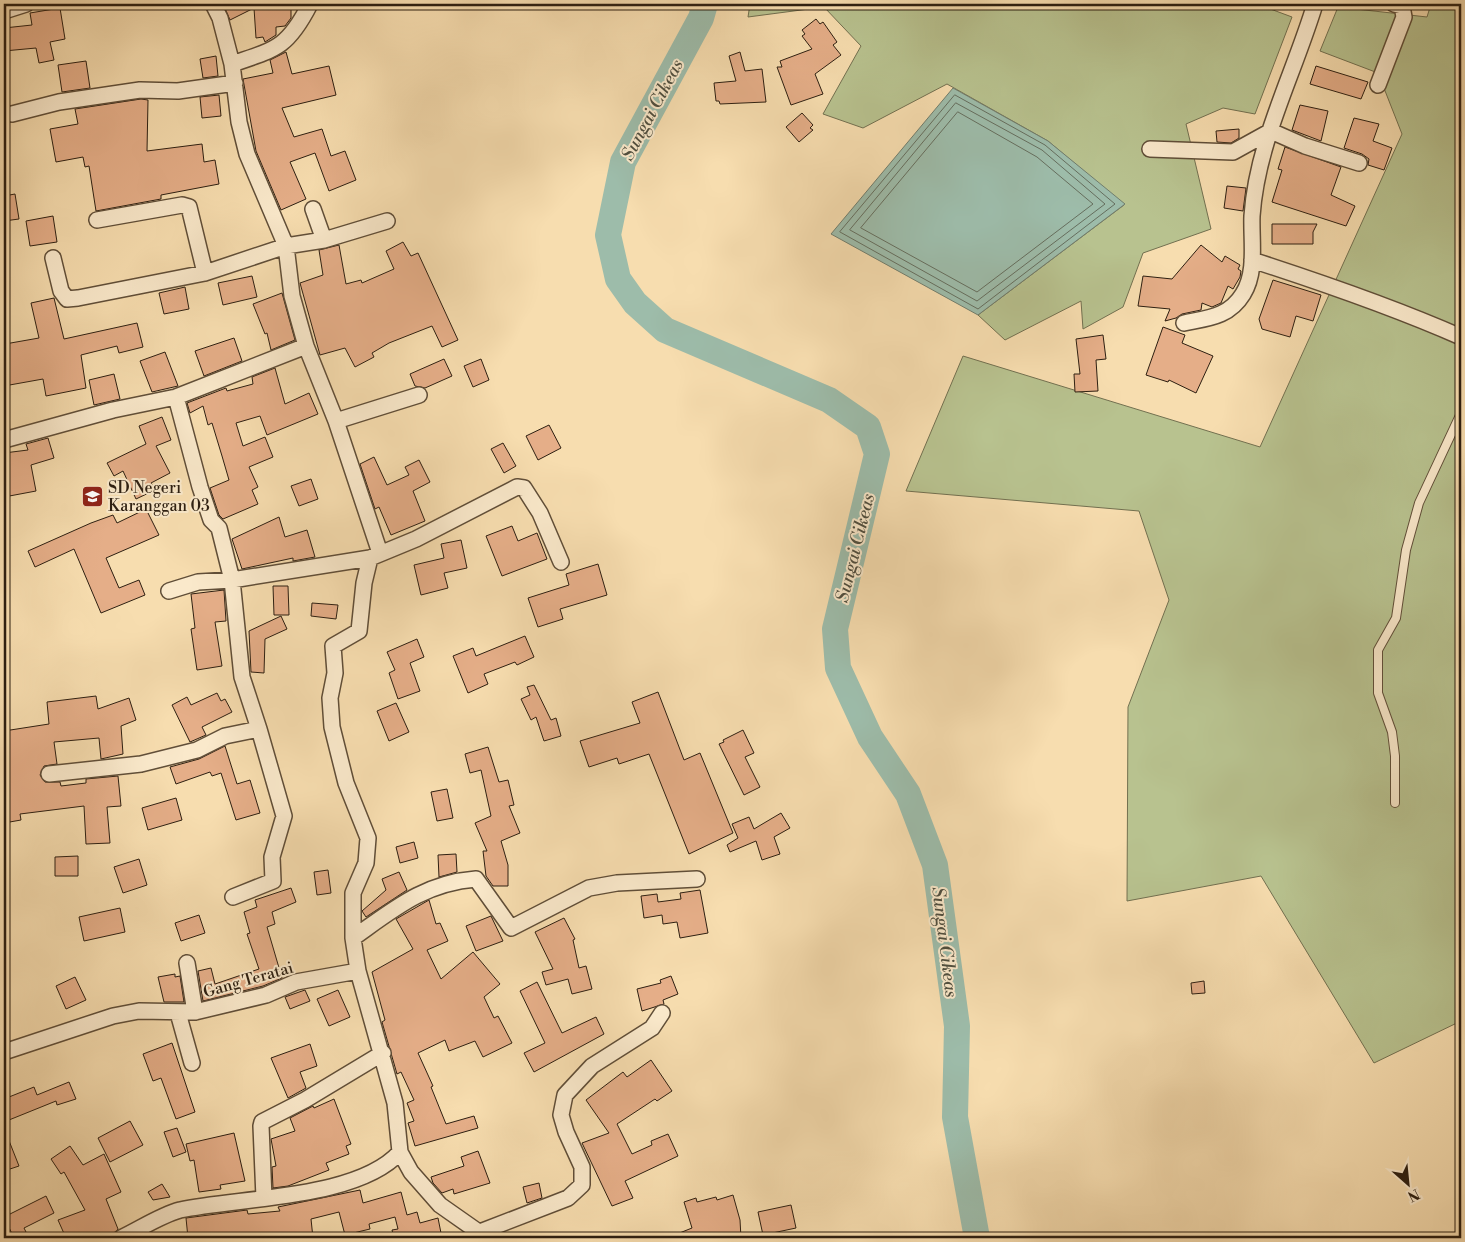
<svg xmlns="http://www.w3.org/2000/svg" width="1465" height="1242" font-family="'Libre Bodoni',serif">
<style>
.green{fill:#b8c28f;stroke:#727050}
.water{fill:#9dbcaa;stroke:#707d6d}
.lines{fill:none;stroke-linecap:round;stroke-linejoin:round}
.shore{stroke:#656e5e;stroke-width:1}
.river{stroke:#9dbcaa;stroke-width:26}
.building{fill:#e5ae88;stroke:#2d1f11}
.service-casing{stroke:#604e38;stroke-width:10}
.minor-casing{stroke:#604e38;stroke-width:18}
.service{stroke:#fae9cb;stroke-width:8}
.minor{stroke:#fae9cb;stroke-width:15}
.labels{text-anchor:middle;stroke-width:4;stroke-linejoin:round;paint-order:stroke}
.poi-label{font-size:16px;fill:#2d1f11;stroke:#fae9cb;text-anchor:start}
.street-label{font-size:16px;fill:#2d1f11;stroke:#fae9cb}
.water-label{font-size:18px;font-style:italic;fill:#4f4e3f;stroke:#fae9cb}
</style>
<rect width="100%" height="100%" fill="#f7ddaf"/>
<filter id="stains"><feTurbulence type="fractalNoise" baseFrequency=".004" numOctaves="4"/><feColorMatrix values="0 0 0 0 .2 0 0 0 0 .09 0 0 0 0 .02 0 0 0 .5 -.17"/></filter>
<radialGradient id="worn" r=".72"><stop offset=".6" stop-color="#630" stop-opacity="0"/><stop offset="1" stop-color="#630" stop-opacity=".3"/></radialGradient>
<path class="green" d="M750,4H1265V7L1292,17L1255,114L1223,108L1186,124L1211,229L1143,253L1123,307L1083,329L1081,301L1005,340L978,315L1124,205L1048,141L947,84L863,128L823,114L861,46L824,7L748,17Z
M1431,4H1461V1021L1374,1063L1261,876L1127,901L1128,707L1169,600L1139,511L906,491L963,356L1260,447L1402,134L1378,73L1320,51L1338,7L1427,17Z"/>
<path class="water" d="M953,88L1048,141L1125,204L978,315L831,234Z"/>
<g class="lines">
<path class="shore" d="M955,95L1045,145L1115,204L978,309L840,232Z
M956,103L1042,150L1105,204L977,301L850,230Z
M958,112L1037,157L1093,204L977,292L861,228Z"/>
<path class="river" d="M705,4L701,18L623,162L608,235L618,279L635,303L665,330L829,400L868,427L877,454L835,629L838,668L870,737L908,794L935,865L957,1026L955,1117L977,1238"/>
</g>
<path class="building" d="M223,4H261L254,7L291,5V18L285,26L276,27V35L265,42L263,37L256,38L254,8L230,20Z
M60,8L65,39L50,42L54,60L39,63L36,48L4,51V28L32,25L30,13Z
M816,19L820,24L823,22L837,42L833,45L841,55L815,74L823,94L791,105L777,67H782L780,61L812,49L802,36L805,34L802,30Z
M286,52L292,74L329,66L336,95L282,108L294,137L322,129L331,156L345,151L356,180L329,191L315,153L290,162L306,199L281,210L256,151L243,79L273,73L270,60Z
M740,52L745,71L762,69L766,102L720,104L719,101H716L714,83L736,81L729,56Z
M216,56L218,76L203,78L200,59Z
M86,61L90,88L62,92L58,65Z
M1316,66L1368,82L1361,99L1310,84Z
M219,95L221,116L202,118L200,97Z
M141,99L148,100L147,151L202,144L204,162L215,160L219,184L161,195V199L96,211L89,166L85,167L83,157L56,162L50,129L78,124L75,109Z
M1300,105L1328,111L1321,141L1292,130Z
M802,113L813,125L810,128L813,130L799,142L786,127Z
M1354,118L1379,124L1373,141L1392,148L1384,170L1368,165L1369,159L1362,154L1344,148Z
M1239,129V138L1231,143L1217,142L1216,131Z
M1285,147L1341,167L1331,195L1355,206L1346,226L1272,202L1282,170L1278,169Z
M1227,186L1246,188L1243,211L1224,208Z
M15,194L19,219L4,221V196Z
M53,216L57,242L30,246L26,221Z
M1272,224H1317L1313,232V244H1272Z
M403,242L411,256L418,253L458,340L442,347L432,326L389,343L372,353L374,357L355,367L345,348L320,355L300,283L323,275L319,250L339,245L346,284L361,280L362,283L394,269L386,251Z
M1201,245L1222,262L1225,256L1240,265L1238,269L1241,271L1240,277L1233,289L1228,286L1221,303L1212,307L1202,303L1201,310L1182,314L1176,318L1165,321L1170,309L1138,306L1143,276L1172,279Z
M252,276L257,297L223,305L218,283Z
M1273,280L1321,295L1313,321L1296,316L1290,337L1262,329L1259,319Z
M185,287L189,309L164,314L159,293Z
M282,293L295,340L271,350L267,333L265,334L253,304Z
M54,298L64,339L137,323L143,347L119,353L117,346L81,355L86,388L46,396L43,379L4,386V347L5,344L39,338L31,303Z
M1163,327L1185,335L1182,343L1213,356L1196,393L1169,380L1168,382L1146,375Z
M1103,335L1106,359L1096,360L1098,391L1075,392L1074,374H1080L1076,339Z
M234,338L242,361L204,376L195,351Z
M165,352L178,386L152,392L140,361Z
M444,359L452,376L425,388L415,386L410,374Z
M481,359L489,380L473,387L464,366Z
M275,368L285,404L309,393L318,414L267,435L260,416L236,423L243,446L265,437L273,457L249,467L258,487L252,490L258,504L223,519L219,515L210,488L229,480L222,456L212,423L208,425L203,406L190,413L187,403L226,388L227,391L253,384L252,377Z
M114,374L120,399L94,405L89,380Z
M162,417L171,440L156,446L170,473L151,483L155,490L136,499L123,471L114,476L107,463L146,444L139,426Z
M549,425L561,448L538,460L526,436Z
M48,438L54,458L31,465L36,491L4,497V453L28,450L26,444Z
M503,443L516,466L504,473L491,449Z
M374,457L387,485L409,475L405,467L419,460L430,482L413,491L425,521L391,535L379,507L375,509L360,464Z
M311,479L318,499L299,506L291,486Z
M146,509L159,535L106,558L119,588L139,580L145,595L101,613L74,549L35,567L28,551L91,523L113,515L117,523Z
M279,517L285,537L307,530L315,557L293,561V558L242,569L232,539Z
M512,526L518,541L537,533L547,559L502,576L486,536Z
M461,540L467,568L444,573L448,588L421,595L414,565L444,558L441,544Z
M598,564L607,595L560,609L563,619L538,627L528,598L569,585L566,574Z
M273,586H288L289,615H274Z
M224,590L226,621L215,622L222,666L197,670L191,629L195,628L191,594Z
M312,603L338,605L336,619L311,616Z
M281,616L287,629L265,639L264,673L251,672L249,631Z
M525,636L534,657L517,665L515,662L484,674L488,684L468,693L453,656L473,648L476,656Z
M417,639L424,657L410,663L420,691L398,699L389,673L395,670L387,652Z
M534,685L551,720L556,718L561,736L544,741L536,717L531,720L521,699L530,695L527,687Z
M658,692L684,760L700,753L733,833L689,854L649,754L619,764L617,758L589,767L580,741L640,723L632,702Z
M217,693L221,701L225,699L232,712L202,727L206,735L190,742L172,705L187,697L191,705Z
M96,696L98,709L129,698L136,720L121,726L123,754L101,759L99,738L54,742L57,764L44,766L40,775L45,782H60L61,786L86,783V779L118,776L121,806L107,807L110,843L86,844L84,806L20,814L21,820L4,823V731L49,724L47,702Z
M396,703L409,732L389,741L377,711Z
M743,730L754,753L745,757L760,787L744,795L719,744L724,742L723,740Z
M225,746L237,784L250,780L260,813L236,820L221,773L212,776L210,772L176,784L170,767L199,759Z
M488,747L499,782L508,780L514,805L509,806L520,833L501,841L508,865V886H493L486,876L483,851H487L475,823L491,816L481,770L470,773L465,754Z
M447,789L453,818L437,821L431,792Z
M176,798L182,820L148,830L142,808Z
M781,813L790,828L774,837L780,854L762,860L756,841L730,852L727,845L738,838L732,824L749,817L754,829Z
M414,842L418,858L400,863L396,847Z
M456,854L457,872L439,877L438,855Z
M78,856V876H55V857Z
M139,859L147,885L123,893L114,867Z
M328,870L331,893L317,895L314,872Z
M399,872L407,890L366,917L362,911L386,890L382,879Z
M291,888L296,902L272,912L275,924L267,927L282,978L263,986L203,1001L198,971L211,968L215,984L259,969L247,934L250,933L244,912L257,907L255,900Z
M700,890L708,933L680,938L677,922L663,924L662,915L644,918L641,896L657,894L658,902L681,899L680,893Z
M429,900L436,924L440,923L448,941L427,950L441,979L473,952L500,984L484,997L494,1018L498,1016L512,1043L483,1057L475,1041L449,1051L445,1040L418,1053L433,1086L431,1087L446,1124L474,1116L478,1128L415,1146L408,1123L414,1121L407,1103L414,1100L401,1072L397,1074L382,1022L385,1020L372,972L413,949L396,919Z
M120,908L125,932L84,941L79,917Z
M199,915L205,933L181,941L175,923Z
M491,916L503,941L476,951L466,926Z
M564,918L575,939L573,940L579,968L586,966L592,989L572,994L568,979L546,985L542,972L553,969L535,932Z
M175,974V977L180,976L184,1002H164L158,977Z
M671,976L678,994L663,1000L664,1004L642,1011L637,989L661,983L660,980Z
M75,977L86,1000L66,1009L56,986Z
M1204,981L1205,993L1192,994L1191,983Z
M537,982L562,1033L596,1017L604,1034L534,1072L524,1053L545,1043L520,991Z
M305,990L310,1001L290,1009L285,997Z
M338,990L350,1017L329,1026L317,999Z
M172,1043L195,1112L176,1119L161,1078L153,1081L143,1054Z
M310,1044L317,1066L300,1072L306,1088L288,1098L271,1058Z
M651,1060L672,1091L657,1101L655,1099L617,1124L632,1154L652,1145L651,1141L668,1134L678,1156L625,1181L633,1198L612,1206L582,1143L609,1133L586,1100L623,1072L627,1077Z
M69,1082L76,1099L57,1105L56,1101L4,1122V1099L34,1087L37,1095Z
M334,1099L351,1144L346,1146L349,1154L326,1163L329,1170L288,1186L273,1188L272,1167L276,1166L271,1139L295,1131L290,1118L313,1106L314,1108Z
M130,1121L143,1145L110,1162L98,1138Z
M4,1128L19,1166L4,1171Z
M177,1128L186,1152L173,1157L164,1132Z
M234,1133L245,1181L220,1185L221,1189L199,1192L194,1160L190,1161L186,1144Z
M70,1146L83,1165L104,1154L121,1192L106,1199L118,1229L112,1236L66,1238L58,1220L85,1210L64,1172L61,1174L51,1159Z
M478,1151L490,1183L454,1194L453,1189L442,1193L433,1183L431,1177L464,1166L461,1157Z
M539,1183L542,1198L527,1203L523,1187Z
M162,1184L170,1197L153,1200L148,1192Z
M360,1190L363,1203L401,1192L407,1215L417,1212L420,1223L438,1218L441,1233L426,1237L425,1233L394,1238L392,1230L398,1229L395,1217L369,1224L370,1229L345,1235L339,1212L311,1219L313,1238H188L186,1218L247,1210L248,1214L280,1211L278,1207Z
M733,1195L740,1220L741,1238H667L692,1228L684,1202L696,1198L697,1202L716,1197L717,1200Z
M46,1196L54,1213L24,1228L29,1238H14L4,1217Z
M791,1205L796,1228L763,1235L758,1212Z"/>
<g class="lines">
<defs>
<path id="service" d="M1395,803V756L1392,732L1378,693V650L1396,618L1406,550L1419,503L1461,413"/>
<path id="minor" d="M213,4L220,18L232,64L239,122L247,154L286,246L292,296L306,346L336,421L380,553
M4,11L26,4
M232,64C277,49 288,47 310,4
M1378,85L1404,17L1402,6L1394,4
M12,114L59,102L140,90L178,91L235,83
M1150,149L1233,152L1271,131L1305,146L1359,163
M313,209L324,240
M97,220L182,205L189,207L205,273
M53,258L61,291L67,299L78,298L205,273L286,246L324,240L387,221
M1252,260C1323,283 1393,307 1461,337
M1184,323C1208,318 1229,317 1243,294C1257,272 1251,241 1252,216C1257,142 1294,74 1315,4
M336,421L419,395
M4,440L113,410L176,397L306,346
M169,591L198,582L232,580L370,558
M49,774L141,764L197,750L225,736L259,729L242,677L232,580L219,528L211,520L200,487L176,397
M233,897L273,881L272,857L284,816L259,729
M353,938C394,909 424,883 476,879L511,928L589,888L617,883L697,879
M187,963L195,1012
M178,1013L192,1063
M4,1052L113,1016L139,1011L195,1012L266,995L296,982L358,971
M264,1198L261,1126L262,1122L305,1100L383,1053
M480,1232L568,1198L582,1185V1167L566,1132L561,1115L565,1095L592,1066L652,1028L662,1013
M121,1238C140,1229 161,1215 180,1210C241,1197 358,1199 400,1152
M487,1238L440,1205L411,1172L400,1152L395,1103L358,971L353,938V893L366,863L368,838L346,783L332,727L330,698L335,673L333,646L359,631L364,583L370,558L416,539L517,487L524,488L540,513L561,562"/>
</defs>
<use href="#service" class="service-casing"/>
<use href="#minor" class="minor-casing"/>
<use href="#service" class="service"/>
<use href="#minor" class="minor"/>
</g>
<defs>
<symbol id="school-square" viewBox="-11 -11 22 22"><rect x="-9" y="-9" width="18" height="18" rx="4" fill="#8f2418" stroke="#fae9cb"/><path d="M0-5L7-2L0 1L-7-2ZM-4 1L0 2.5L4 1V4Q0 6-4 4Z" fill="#fff"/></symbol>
</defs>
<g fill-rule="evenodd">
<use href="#school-square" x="80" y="484" width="25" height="25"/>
</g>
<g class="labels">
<g class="poi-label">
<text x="108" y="493">SD Negeri<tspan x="108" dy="18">Karanggan 03</tspan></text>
</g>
<g class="street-label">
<text transform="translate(248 979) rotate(-16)" y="6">Gang Teratai</text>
</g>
<g class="water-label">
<text transform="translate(652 110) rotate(-62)" y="6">Sungai Cikeas</text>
<text transform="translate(855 548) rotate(-76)" y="6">Sungai Cikeas</text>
<text transform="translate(945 942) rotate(83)" y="6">Sungai Cikeas</text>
</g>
</g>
<rect width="1465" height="1242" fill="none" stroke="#f7ddaf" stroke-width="20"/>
<rect x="5" y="5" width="1455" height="1232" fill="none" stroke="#2d1f11" stroke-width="2.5"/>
<rect x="10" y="10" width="1445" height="1222" fill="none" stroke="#2d1f11"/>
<g transform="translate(1408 1184) rotate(153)" stroke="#fae9cb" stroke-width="4" paint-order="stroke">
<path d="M0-4L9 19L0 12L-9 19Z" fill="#2d1f11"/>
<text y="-8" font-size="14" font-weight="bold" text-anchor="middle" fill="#2d1f11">N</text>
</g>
<rect width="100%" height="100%" filter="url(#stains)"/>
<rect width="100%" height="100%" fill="url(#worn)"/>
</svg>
